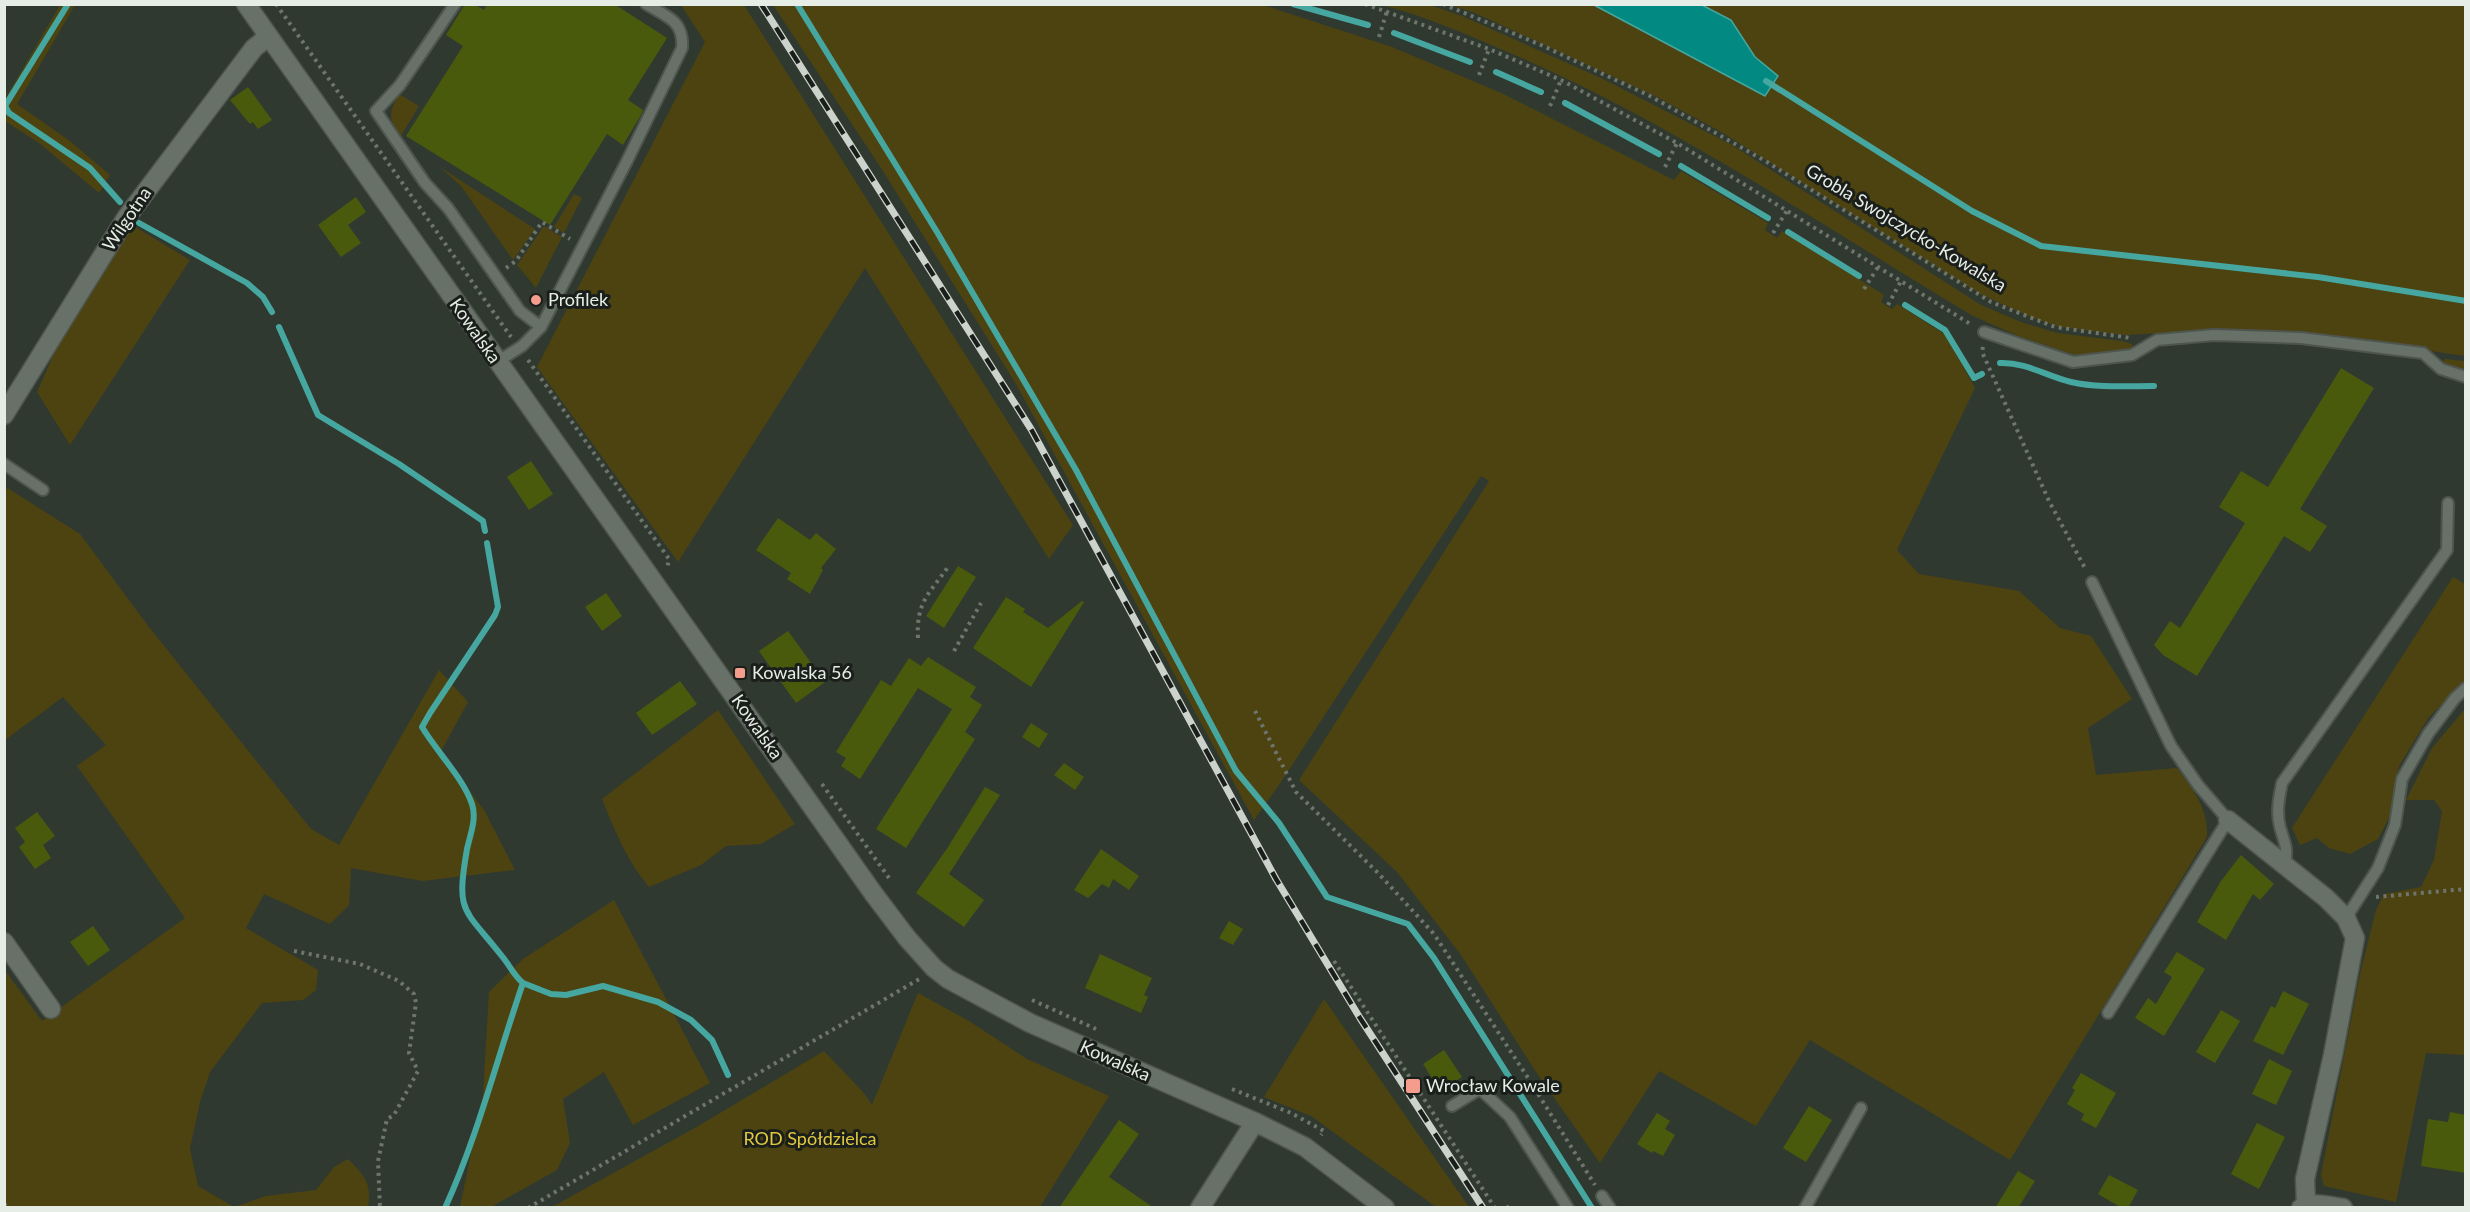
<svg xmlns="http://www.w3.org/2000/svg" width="2470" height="1212" font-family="Lato,sans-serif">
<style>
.green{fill:#4c4311}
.water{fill:#028982;stroke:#46a7a0;stroke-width:1.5}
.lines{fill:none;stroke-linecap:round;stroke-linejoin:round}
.stream{stroke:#46a7a0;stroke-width:6}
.building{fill:#4a5a0d}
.service-casing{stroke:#4e554e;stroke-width:14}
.minor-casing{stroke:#4e554e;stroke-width:21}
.tertiary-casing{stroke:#4e554e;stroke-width:21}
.path{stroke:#6d756d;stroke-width:4;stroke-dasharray:3 4.5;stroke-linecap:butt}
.service{stroke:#677167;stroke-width:10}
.minor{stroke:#677167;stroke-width:18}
.tertiary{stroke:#677167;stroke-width:18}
.rail-casing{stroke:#ccd2cc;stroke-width:7}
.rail{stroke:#1b1f1b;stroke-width:4.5;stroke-dasharray:14;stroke-linecap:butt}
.poi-dot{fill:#f49d8c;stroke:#1b1f1b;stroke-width:2}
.labels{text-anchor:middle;stroke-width:6;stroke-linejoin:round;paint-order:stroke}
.street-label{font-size:18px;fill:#e6ece6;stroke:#1b1f1b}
.poi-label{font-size:18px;fill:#e6ece6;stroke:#1b1f1b;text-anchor:start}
.park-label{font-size:18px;fill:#e1c83d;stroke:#1b1f1b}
</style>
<rect width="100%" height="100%" fill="#303930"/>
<path class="green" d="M60,5H75L17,104L70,141L110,175L99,193L39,143L5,121V99Z
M681,5H744L1073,525L1049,559L865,268L678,562L537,367L705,42Z
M773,5H1263L1392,47L1499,92L1674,180L1681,171L1768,223L1765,230L1777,238L1782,231L1884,295L1881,302L1892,309L1897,304L1946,335L1975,388L1897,550L1919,574L2019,591L2060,628L2091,636L2132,699L2088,728L2096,775L2177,768C2194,790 2208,808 2207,837L2010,1160L1810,1040L1756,1126L1659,1071L1600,1163L1538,1075L1461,955L1397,872L1299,780L1489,481L1481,476L1279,785L1254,820L1016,384L881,168Z
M1382,5H1430L1462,16L1603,79L1732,145L1981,305L2021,322L2057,333L2122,341L2132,344L2133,349L2129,351L2075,355L2018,336L1973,316C1821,225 1673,123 1510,53C1468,35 1425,16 1382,5Z
M1450,5H1594L1765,96L1778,76L1755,57L1731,20L1702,5H2465V356L2347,339L2229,330L2124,335L2060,327L2033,318L1982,295L1723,133L1655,96L1475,13Z
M399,94L419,106L401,136C388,117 388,114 399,94Z
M440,167L535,229L513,260L461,186Z
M574,194L582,198L564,233L554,227Z
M132,225L190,260L70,445L37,392L64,331Z
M544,226L562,237L536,288L517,265Z
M2444,359L2465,361V373L2443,364Z
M5,488L9,489L80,534L149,627L311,829L339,845L439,670L468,702L440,753L484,810L515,870L422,881L351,868L349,905L330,924L264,894L246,928L318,970L316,990L303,1000L262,1003L210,1072L200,1102L190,1149L198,1186L234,1207L266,1196L316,1190L334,1167L348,1159C364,1175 372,1183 368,1207H5L4,969L42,1021L185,918L77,766L106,745L63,697L5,740Z
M2453,577L2465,584V681L2429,717L2399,766L2390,816L2378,839L2350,854L2329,848L2317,838L2300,845L2292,828Z
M2465,709V1055L2426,1053L2396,1202L2324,1186L2321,1175L2360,974L2376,910L2384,894L2421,887L2434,860L2442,811L2434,800H2406L2432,748Z
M718,710L795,824L761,844L726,846L701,865L649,887C628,863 614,829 602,799Z
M614,900L710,1083L633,1125L604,1072L563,1099L570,1143L557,1170L491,1207H460L483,1095L489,992L523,959Z
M918,993L969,1021L1027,1059L1109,1096L1040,1207H552L700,1125L824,1051L864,1093L872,1105Z
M1324,999L1469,1207H1436L1311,1116L1264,1097Z"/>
<path class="water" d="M1594,5H1702L1731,20L1755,57L1778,76L1765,96Z"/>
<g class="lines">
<path class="stream" d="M68,4L5,106L9,113L90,168L120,202
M797,4L937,232L1076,470L1236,771L1279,823L1327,897L1408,924L1434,958L1592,1208
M1293,4L1368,25
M1394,33L1470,62
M1496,72L1541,92
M1766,81L1972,211L2041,246L2318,277L2466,301
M1565,103L1659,154
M1681,166L1768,218
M139,223L247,283L263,297L272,312
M1788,232L1859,276
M1905,305L1945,330L1974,378L1982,374
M279,327L318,415L399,464L483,521L485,531
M2000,363C2026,362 2046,376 2071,382C2097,388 2127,386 2154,386
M523,983L551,994L566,995L603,986L658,1002L691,1020L712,1040L728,1075
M445,1208C478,1136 497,1058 523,983C514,976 509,964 501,955C463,907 456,914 467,849C470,835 477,819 472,804C463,778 437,752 422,727L430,713L495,615L498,607L487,543"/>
</g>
<path class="building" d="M465,4H474L484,10L487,4H614L667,38L628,100L643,110L641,115L623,145L607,134L550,225L406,136L463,46L446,35Z
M248,87L272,120L258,129L253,122L250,124L230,100Z
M356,197L366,212L348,225L361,243L341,257L318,225Z
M2341,368L2374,388L2300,509L2327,526L2310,552L2284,536L2197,676L2163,655L2154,645L2170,621L2180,628L2245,523L2219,507L2241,471L2268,487Z
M531,461L553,494L529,510L507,477Z
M778,518L810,540L816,533L836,549L821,568L823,570L810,594L787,579L791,573L756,550Z
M958,566L976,577L944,628L926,616Z
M606,593L622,616L602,631L585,607Z
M1006,597L1025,609L1023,612L1048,628L1082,601L1084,602L1031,687L973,648Z
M788,631L825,682L796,703L759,651Z
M928,657L976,687L970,697L982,705L965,732L975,739L906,848L876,829L952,709L918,688L860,779L841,766L846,758L836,752L881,680L891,686L909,658L921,666Z
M680,681L697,704L652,735L636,713Z
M1031,723L1048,734L1039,748L1022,737Z
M1064,763L1084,777L1075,790L1054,775Z
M985,787L1000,795L949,874L984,900L964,927L916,893L948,847Z
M37,812L55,836L43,845L51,858L35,869L19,847L25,842L15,828Z
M1101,849L1139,876L1129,890L1113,879L1109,888L1102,884L1088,898L1074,890Z
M2241,855L2274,884L2260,900L2253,894L2226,940L2197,922L2221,881Z
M1229,921L1243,929L1233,945L1219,938Z
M93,926L110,950L88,966L70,942Z
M2177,952L2205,969L2164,1036L2135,1018L2148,998L2156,1004L2172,977L2164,972Z
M1100,954L1152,978L1144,995L1148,997L1141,1013L1085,988Z
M2283,991L2309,1004L2283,1055L2253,1041L2271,1006L2275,1008Z
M2221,1010L2240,1021L2215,1063L2196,1052Z
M1444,1050L1462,1077L1440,1091L1423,1064Z
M2269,1059L2292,1071L2276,1105L2252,1094Z
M2081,1073L2116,1093L2096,1128L2081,1120L2084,1114L2067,1104L2075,1090L2072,1088Z
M1809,1106L1832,1120L1806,1162L1783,1148Z
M2450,1112L2466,1115V1173L2421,1166L2428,1119L2448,1122Z
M1657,1113L1670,1121L1665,1129L1675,1135L1663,1156L1653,1151L1652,1153L1637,1144Z
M1119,1120L1139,1134L1109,1177L1154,1208H1059Z
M2257,1123L2285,1137L2259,1189L2231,1174Z
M2018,1171L2035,1181L2018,1208H1995Z
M2109,1175L2138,1190L2128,1208H2122L2098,1194Z"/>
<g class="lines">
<defs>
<path id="service" d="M455,4L400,85L376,111L425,183L448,208L520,311L541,327
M1984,332L2073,362L2132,355L2157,340L2214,335L2301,338L2423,353L2441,369L2466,377
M497,362L522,346L541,327L627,161L682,48C684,20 667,17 646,4
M4,464L43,490
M2092,582L2171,746L2198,785L2228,820L2108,1013
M2285,865C2288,846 2285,845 2280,827C2276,812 2279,798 2282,783L2447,550L2448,503
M2346,918L2378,868L2395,825L2402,779L2428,734L2455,698L2466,688
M1452,1106L1480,1089L1510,1117L1568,1208
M1602,1196L1610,1208
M1805,1208L1861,1108"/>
<path id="minor" d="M4,415L126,218L254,48L268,37
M2228,820L2326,898L2346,918L2355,938L2333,1055L2305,1179L2306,1205
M4,942L51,1009
M1200,1208L1255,1122
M2301,1208C2313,1201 2330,1206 2343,1208"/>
<path id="tertiary" d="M246,4L873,893L907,938L934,968L948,979L1030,1023L1255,1122L1305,1147L1385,1208"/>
</defs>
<use href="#service" class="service-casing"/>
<use href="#minor" class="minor-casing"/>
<use href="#tertiary" class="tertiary-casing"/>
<path class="path" d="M276,4L511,337
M1365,4L1489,49L1561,80L1677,143L1972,325
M1443,4L1541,45L1650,96L1767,162L1991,302L2055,327L2131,338
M1379,37L1387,11
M1479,75L1489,49
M1550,106L1561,80
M1665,167L1677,143
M1773,233L1788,209
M506,268L516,261L542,222L570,239
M1864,289L1878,267
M1888,305L1901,281
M1983,347L1982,352L2049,501L2086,570
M528,360L669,559L667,569
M918,638C916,602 929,594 948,567
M954,651L981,603
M1255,711L1296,792L1378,873L1434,934L1530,1081L1595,1185
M822,784L889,878
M2376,897L2466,889
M294,951L360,964L399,981L414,994L416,1003L409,1053L418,1071L394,1115L387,1119L378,1161L380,1208
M1334,961L1495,1208
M1032,1000L1096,1029
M1232,1089L1291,1113L1324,1131L1321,1135
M4,1204L10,1208
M528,1208L921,978
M1507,1208L1510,1205L1511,1208"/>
<use href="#service" class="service"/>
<use href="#minor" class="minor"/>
<use href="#tertiary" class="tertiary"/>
<defs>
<path id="rail" d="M761,4L1031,429L1276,879L1360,1018L1483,1208"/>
</defs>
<use href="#rail" class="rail-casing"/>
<use href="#rail" class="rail"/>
</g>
<g class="poi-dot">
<circle cx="536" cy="300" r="6"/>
<rect x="734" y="667" width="12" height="12" rx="3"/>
<rect x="1405" y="1078" width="16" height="16" rx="3"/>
</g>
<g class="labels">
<g class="street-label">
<text transform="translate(127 219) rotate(-56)" y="6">Wilgotna</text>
<text transform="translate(1906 228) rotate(31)" y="6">Grobla Swojczycko-Kowalska</text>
<text transform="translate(475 331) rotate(55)" y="6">Kowalska</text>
<text transform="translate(757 727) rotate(55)" y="6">Kowalska</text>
<text transform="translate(1115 1061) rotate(24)" y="6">Kowalska</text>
</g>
<g class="poi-label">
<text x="548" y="306">Profilek</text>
<text x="752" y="679">Kowalska 56</text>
<text x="1426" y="1092">Wrocław Kowale</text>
</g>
<g class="park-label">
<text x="810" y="1145">ROD Spółdzielca</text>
</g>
</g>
<rect width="2470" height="1212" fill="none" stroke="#e6ece6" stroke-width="12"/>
</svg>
